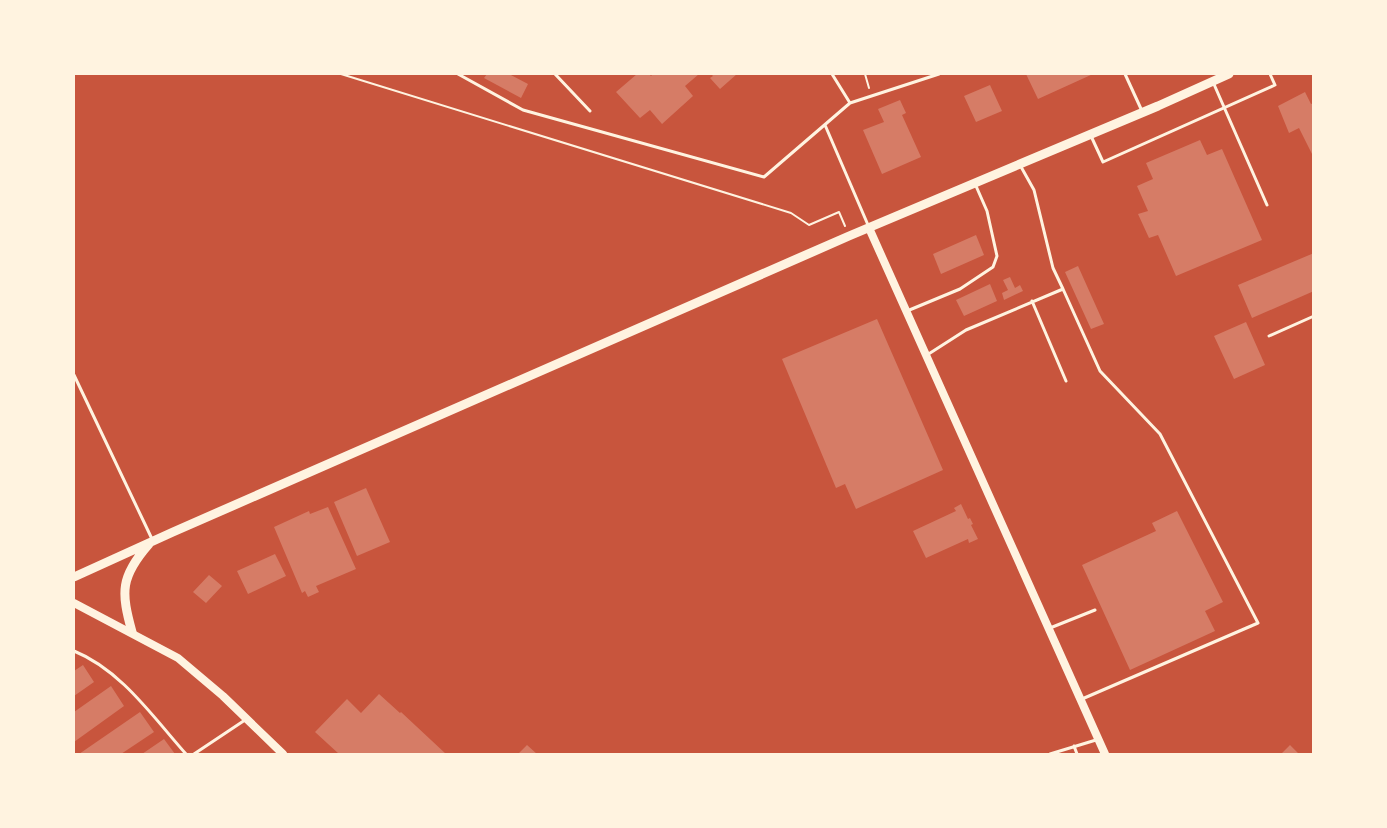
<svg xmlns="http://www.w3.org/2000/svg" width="1387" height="828" font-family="'Archivo Narrow',sans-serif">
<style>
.building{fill:#d67c66}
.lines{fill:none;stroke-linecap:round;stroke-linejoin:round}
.path{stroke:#fff3e0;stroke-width:2}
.service{stroke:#fff3e0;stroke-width:3}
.tertiary{stroke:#fff3e0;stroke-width:8}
.secondary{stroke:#fff3e0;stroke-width:8}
.primary{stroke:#fff3e0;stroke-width:9}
</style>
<rect width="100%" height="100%" fill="#c8553d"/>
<path class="building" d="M487,74H509L528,84L521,98L484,78Z
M637,74H649L651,76L653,74H699L685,86L693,96L662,124L650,110L640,118L616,92Z
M711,74H737L720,89L710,78L713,76Z
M1026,74H1093L1038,99Z
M990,85L1002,111L976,122L964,96Z
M1305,92L1311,104L1314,103V158L1299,128L1289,133L1278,106Z
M900,100L906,113L902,115L921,157L882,174L863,130L884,122L878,109Z
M1200,140L1207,155L1222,149L1262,240L1176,276L1158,235L1149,238L1138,214L1148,211L1137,186L1153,179L1146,163Z
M976,235L984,255L941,274L933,254Z
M1314,253V291L1252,318L1238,285Z
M1078,266L1104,324L1091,329L1065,272Z
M1010,277L1015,288L1020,285L1023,291L1004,300L1002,293L1008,290L1003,280Z
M990,284L997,301L964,316L956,300Z
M877,319L943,470L856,509L845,484L836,488L782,359Z
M1246,322L1265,365L1234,379L1214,336Z
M366,488L390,542L357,556L334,502Z
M961,504L968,519L970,518L973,524L971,525L978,539L969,543L968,539L926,558L913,531L956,511L954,508Z
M328,507L356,569L316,586L319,592L308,597L305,591L302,593L274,527L309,511L310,514Z
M1177,511L1223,602L1205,611L1215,631L1130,670L1082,565L1156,531L1152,523Z
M275,554L286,576L248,594L237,571Z
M209,575L222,586L206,603L193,592Z
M83,665L94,682L74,696V671Z
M111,686L124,706L74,742V712Z
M379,694L400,713L401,712L446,754H339L315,732L347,699L361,713Z
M140,712L154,732L121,754H79Z
M164,739L175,754H142Z
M527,745L537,754H518Z
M1290,745L1299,754H1281Z"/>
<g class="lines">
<path class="path" d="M341,74L791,213L809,225L839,212L845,226
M865,74L869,88"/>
<path class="service" d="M458,74L523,110L764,177L850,103L832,74
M555,74L590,111
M1125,74L1142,111
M1213,82L1267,205
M850,103L939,74
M825,125L868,225
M1091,136L1103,162L1275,85L1270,74
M1063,289L1100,371L1160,434L1258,623L1082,699
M1032,301L1066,381
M907,311L960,289L993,267L997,256L987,211L976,186
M1269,336L1314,316
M927,355L966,330L1063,289L1053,268L1034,190L1020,165
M74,375L152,539
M1050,628L1095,610
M74,651C121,670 153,717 186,754
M1074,746L1077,754
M194,754L245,720
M1050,754L1096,740"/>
<path class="tertiary" d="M869,228L1105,754"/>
<path class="secondary" d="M74,603L178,658L223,696L283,754"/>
<path class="primary" d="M74,577L173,532L849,236L1158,106L1229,74
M132,632C121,592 120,577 149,544"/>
</g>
<rect width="1387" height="828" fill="none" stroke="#fff3e0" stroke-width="150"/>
</svg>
